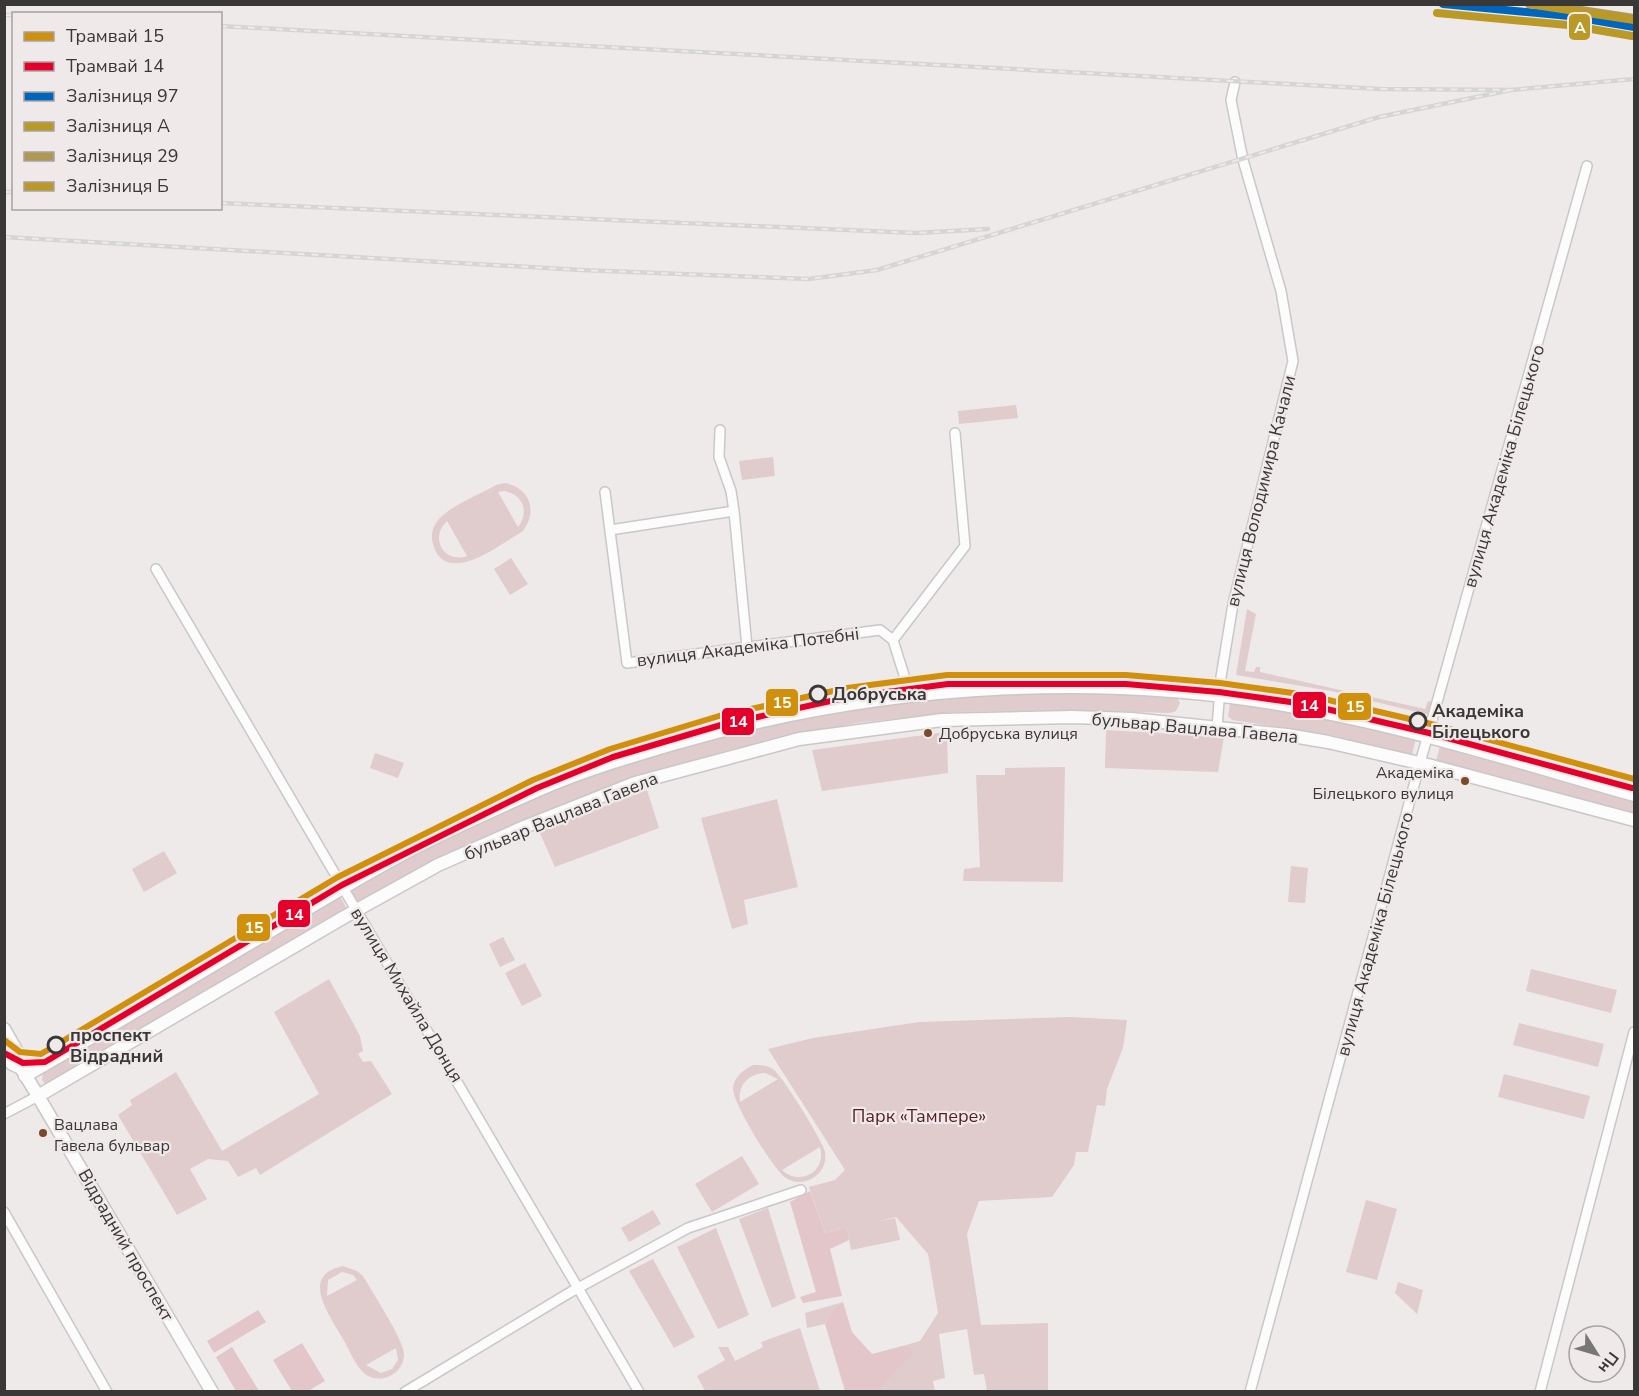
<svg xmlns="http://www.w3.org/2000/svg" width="1639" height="1396" font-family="'Nunito Sans',sans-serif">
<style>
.green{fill:#e0cccd;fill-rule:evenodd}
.forest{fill:#e2c6c9}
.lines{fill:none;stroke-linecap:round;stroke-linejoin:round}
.street-casing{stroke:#cac7c7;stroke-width:12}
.secondary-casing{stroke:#cac7c7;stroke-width:15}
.street{stroke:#fcfcfc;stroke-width:9}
.secondary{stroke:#fcfcfc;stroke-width:12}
.rail-casing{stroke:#d5d5d5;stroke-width:4.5}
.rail{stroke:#efe9e9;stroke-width:2;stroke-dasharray:7;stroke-linecap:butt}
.rail-1-casing{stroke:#efe9e9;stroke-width:12}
.rail-2-casing{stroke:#efe9e9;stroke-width:12}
.rail-3-casing{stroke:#efe9e9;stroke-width:12}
.rail-4-casing{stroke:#efe9e9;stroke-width:12}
.rail-1{stroke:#0065bd;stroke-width:8}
.rail-2{stroke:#ba9927;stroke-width:8}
.rail-3{stroke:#b09853;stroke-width:8}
.rail-4{stroke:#ba9927;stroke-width:8}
.tram-1-casing{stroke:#efe9e9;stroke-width:10}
.tram-2-casing{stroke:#efe9e9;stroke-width:10}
.tram-1{stroke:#d1900b;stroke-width:6}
.tram-2{stroke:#e4002b;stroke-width:6}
.stop-dot{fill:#efe9e9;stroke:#3a3737;stroke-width:3}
.bus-dot{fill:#7a4b2a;stroke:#efe9e9;stroke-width:2}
.labels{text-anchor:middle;stroke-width:4.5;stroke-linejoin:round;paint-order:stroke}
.bus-label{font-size:16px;fill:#3a3737;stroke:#efe9e9;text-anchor:start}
.street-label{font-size:18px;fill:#3a3737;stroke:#efe9e9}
.stop-label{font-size:18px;font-weight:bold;fill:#3a3737;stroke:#efe9e9;text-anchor:start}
.park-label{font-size:18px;fill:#571d27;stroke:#efe9e9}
.line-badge{stroke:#efe9e9;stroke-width:2}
.badge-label{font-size:16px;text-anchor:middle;font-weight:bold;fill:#fff}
</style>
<rect width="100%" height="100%" fill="#eeeaea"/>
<path class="green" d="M1016,405L1018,418L959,424L958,411Z
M773,457L775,476L742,480L739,461Z
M505,483C530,488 538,511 523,531C502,543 445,589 433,544C430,535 433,525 440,518C454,504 479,495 496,485ZM504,491C523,494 530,512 518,527L498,492ZM447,521L467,556C444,564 429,538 447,521Z
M511,558L528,584L510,595L494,569Z
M1247,609L1256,614L1245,671L1254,672L1256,667H1260V672L1425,709L1428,701L1433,702L1429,715L1331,691L1236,675Z
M1070,690L1177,697L1180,703L1176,711L1170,713L1071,710L956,712L857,723L732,749L630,779L359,904L351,892L352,888C439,840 529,795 623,763C726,728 843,705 952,695C991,691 1030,692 1070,690Z
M1235,702L1298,713L1416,738L1412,755L1331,735L1232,720L1228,716L1230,704Z
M1106,730L1224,737L1218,772L1105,768Z
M947,732L948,773L822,791L812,750Z
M1440,746L1634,799V815L1436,761Z
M375,753L404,763L398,778L370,768Z
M1065,767L1063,882L963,881L964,869L980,867L976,775H1005V768Z
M647,790L659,828L555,867L539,831Z
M777,799L798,887L744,900L748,924L732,929L701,818Z
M164,851L177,873L144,892L132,869Z
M1291,866L1308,868L1305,903L1288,902Z
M341,898L347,909L46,1085L42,1080L43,1071L334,899Z
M503,937L515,960L500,967L489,944Z
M525,963L542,996L522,1006L505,973Z
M1531,969L1617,990L1611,1013L1526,991Z
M329,979L360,1036L363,1051L358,1054L363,1062L371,1061L392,1094L260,1175L256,1168L238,1177L228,1161L208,1159L190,1169L207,1199L177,1215L118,1115L132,1105L130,1100L176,1072L222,1151L319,1094L274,1012Z
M1070,1017L1127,1020L1123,1048L1107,1089L1105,1106L1097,1105L1088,1152H1076L1074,1165L1052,1197L979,1201L967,1234L981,1325L1048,1323V1391H987L984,1374L974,1375L967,1329L939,1334L945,1378L933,1381L935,1391H874L906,1345L920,1341L938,1313L928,1254L896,1217L876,1222L895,1218L900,1240L851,1250L847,1228L825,1233L809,1187L835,1180L845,1170L768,1049L813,1038L919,1022Z
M1519,1023L1604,1044L1598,1067L1513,1045Z
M753,1065C761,1065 768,1065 774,1070C783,1077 823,1141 825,1152C826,1158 825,1164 822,1169C815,1181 798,1186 786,1178C774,1171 732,1102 733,1088C734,1077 743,1070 753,1065ZM765,1073L778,1079L740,1102C738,1085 748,1074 765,1073ZM820,1147C827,1171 801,1187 782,1170Z
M1504,1074L1590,1096L1584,1119L1498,1097Z
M742,1156L759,1184L712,1212L695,1184Z
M1366,1200L1397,1209L1377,1280L1346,1272Z
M768,1208L796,1298L772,1308L739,1219Z
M653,1210L661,1224L629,1242L621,1228Z
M716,1228L749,1315L718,1329L677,1247Z
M653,1259L695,1337L674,1348L629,1271Z
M343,1266L357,1271L363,1276C372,1292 402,1337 404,1353C405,1373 381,1386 365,1374C355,1366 349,1349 343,1339C331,1317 298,1275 343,1266ZM342,1272L353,1275L357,1280L327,1296L328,1280ZM396,1348L398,1360L392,1369L381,1373L366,1365Z
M1398,1282L1423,1290L1417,1314L1395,1293Z
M843,1302L833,1309L825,1324L807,1328L805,1313Z
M800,1328L820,1391H705L697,1376L725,1360L718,1347H728L735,1361L763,1347L761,1342Z"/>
<path class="forest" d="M810,1191L825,1233L847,1228L849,1240L830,1249L842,1296L803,1303L800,1297L816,1292L790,1202Z
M843,1302L852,1332L872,1354L906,1345L913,1352L877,1391H845L825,1324L833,1309Z
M258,1310L266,1322L214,1353L207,1341Z
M302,1343L325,1381L308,1391H292L273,1360Z
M232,1347L259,1391H236L216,1357Z"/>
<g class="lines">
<defs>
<path id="street" d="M720,430L719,457L731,491L734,511L747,647
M605,492L627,663L880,630L893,640
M610,530L734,511
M156,569L639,1392
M910,694L893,640L965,546L955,433
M1217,727L1221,677L1233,604L1293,361L1281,291L1243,160L1231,100L1235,82
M4,1114L38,1096
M4,1212L107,1392
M405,1392L569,1293L688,1228L801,1190
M1250,1392L1420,763L1587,166
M1540,1392L1634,1032"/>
<path id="secondary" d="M4,1029L20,1057L21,1068
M4,1052L12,1064L21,1068L38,1096L212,1392
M25,1076C112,1026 198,974 284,923C331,895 377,866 426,842C464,823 504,805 543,788C585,770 629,757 673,744C886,682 1118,668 1336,715C1437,736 1535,767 1634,795
M38,1096L346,916L438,865L524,827L635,783L799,739L942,720L1072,717L1132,719L1287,735L1328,742L1428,765L1634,820"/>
</defs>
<use href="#street" class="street-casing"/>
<use href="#secondary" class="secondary-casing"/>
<use href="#street" class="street"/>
<use href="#secondary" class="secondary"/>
<defs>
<path id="rail" d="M4,15H14
M220,26L1380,89L1511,90L1634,79
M4,192H14
M220,203L916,233L988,229
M4,237L581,270L809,279L877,270L1379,117L1511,90"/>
</defs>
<use href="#rail" class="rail-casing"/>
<use href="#rail" class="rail"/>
<defs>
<path id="rail-1" d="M1443,4L1569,16L1634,27"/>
<path id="rail-2" d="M1437,13L1568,25L1632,36"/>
<path id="rail-3" d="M1542,4L1634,18"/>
<path id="rail-4" d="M1529,4L1634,20"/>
</defs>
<use href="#rail-1" class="rail-1-casing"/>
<use href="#rail-2" class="rail-2-casing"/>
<use href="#rail-3" class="rail-3-casing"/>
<use href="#rail-4" class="rail-4-casing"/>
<use href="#rail-1" class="rail-1"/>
<use href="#rail-2" class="rail-2"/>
<use href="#rail-3" class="rail-3"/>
<use href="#rail-4" class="rail-4"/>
<defs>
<path id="tram-1" d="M4,1040L20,1052L41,1054L338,877L533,780L610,749L719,716L847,688L947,675H1126L1220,683L1307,695L1431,724L1634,779"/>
<path id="tram-2" d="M4,1053L23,1063L45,1062L342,885L537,788L613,757L721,725L849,697L948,684H1126L1219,692L1305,704L1429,733L1632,788"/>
</defs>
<use href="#tram-1" class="tram-1-casing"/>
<use href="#tram-2" class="tram-2-casing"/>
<use href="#tram-1" class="tram-1"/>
<use href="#tram-2" class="tram-2"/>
</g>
<g class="stop-dot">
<circle cx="818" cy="694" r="8"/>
<circle cx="1418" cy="721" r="8"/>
<circle cx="56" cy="1045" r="8"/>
</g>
<g class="bus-dot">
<circle cx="928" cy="733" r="5"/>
<circle cx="1465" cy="781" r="5"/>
<circle cx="43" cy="1133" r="5"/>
</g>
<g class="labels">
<g class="bus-label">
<text x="939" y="739">Добруська вулиця</text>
<text x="1454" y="778" text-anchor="end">Академіка<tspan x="1454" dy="21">Білецького вулиця</tspan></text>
<text x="54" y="1130">Вацлава<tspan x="54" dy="21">Гавела бульвар</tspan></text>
</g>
<g class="street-label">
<text transform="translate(1504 466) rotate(-74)" y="6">вулиця Академіка Білецького</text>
<text transform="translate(1261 491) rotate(-76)" y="6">вулиця Володимира Качали</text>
<text transform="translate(748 647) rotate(-7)" y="6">вулиця Академіка Потебні</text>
<text transform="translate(1195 728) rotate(5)" y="6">бульвар Вацлава Гавела</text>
<text transform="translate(561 816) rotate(-22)" y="6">бульвар Вацлава Гавела</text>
<text transform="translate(1375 934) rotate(-75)" y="6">вулиця Академіка Білецького</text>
<text transform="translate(407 995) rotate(59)" y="6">вулиця Михайла Донця</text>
<text transform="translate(126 1245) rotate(60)" y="6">Відрадний проспект</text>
</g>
<g class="stop-label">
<text x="832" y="700">Добруська</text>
<text x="1432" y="717">Академіка<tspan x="1432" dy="21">Білецького</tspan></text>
<text x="70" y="1041">проспект<tspan x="70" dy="21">Відрадний</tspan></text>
</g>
<g class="park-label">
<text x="919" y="1122">Парк «Тампере»</text>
</g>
</g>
<g class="line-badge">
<rect x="1568" y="13" width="23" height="28" rx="6" fill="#ba9927"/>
<rect x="765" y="688" width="34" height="29" rx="6" fill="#d1900b"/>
<rect x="1292" y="691" width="35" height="28" rx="6" fill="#e4002b"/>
<rect x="1337" y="692" width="35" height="29" rx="6" fill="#d1900b"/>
<rect x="721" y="707" width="34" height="29" rx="6" fill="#e4002b"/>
<rect x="277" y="899" width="34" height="29" rx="6" fill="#e4002b"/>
<rect x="236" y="913" width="35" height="29" rx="6" fill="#d1900b"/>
</g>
<g class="badge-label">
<text x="1580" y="33">A</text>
<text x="782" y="708">15</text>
<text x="1309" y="711">14</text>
<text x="1355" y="712">15</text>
<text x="738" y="727">14</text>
<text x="294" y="920">14</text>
<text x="254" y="933">15</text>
</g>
<rect width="1639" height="1396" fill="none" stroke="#3a3737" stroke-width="12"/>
<rect x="12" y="12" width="210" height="198" fill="#efe9e9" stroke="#a7a2a2" stroke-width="1.5"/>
<rect x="24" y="32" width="30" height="9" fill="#d1900b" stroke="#a7a2a2" stroke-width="1.5"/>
<text x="66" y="42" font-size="18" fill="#3a3737">Трамвай 15</text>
<rect x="24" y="62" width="30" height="9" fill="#e4002b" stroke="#a7a2a2" stroke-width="1.5"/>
<text x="66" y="72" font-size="18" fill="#3a3737">Трамвай 14</text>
<rect x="24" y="92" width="30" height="9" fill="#0065bd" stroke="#a7a2a2" stroke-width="1.5"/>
<text x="66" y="102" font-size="18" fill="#3a3737">Залізниця 97</text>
<rect x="24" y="122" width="30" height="9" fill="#ba9927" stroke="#a7a2a2" stroke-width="1.5"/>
<text x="66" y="132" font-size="18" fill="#3a3737">Залізниця A</text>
<rect x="24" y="152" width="30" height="9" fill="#b09853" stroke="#a7a2a2" stroke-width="1.5"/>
<text x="66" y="162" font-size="18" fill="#3a3737">Залізниця 29</text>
<rect x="24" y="182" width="30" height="9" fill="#ba9927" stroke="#a7a2a2" stroke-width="1.5"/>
<text x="66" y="192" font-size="18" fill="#3a3737">Залізниця Б</text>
<g transform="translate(1597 1354) rotate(127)"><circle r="28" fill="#efe9e9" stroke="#a7a2a2" stroke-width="1.5"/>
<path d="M0-4.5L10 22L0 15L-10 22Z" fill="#797676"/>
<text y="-9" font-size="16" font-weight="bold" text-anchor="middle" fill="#3a3737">Пн</text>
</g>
</svg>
